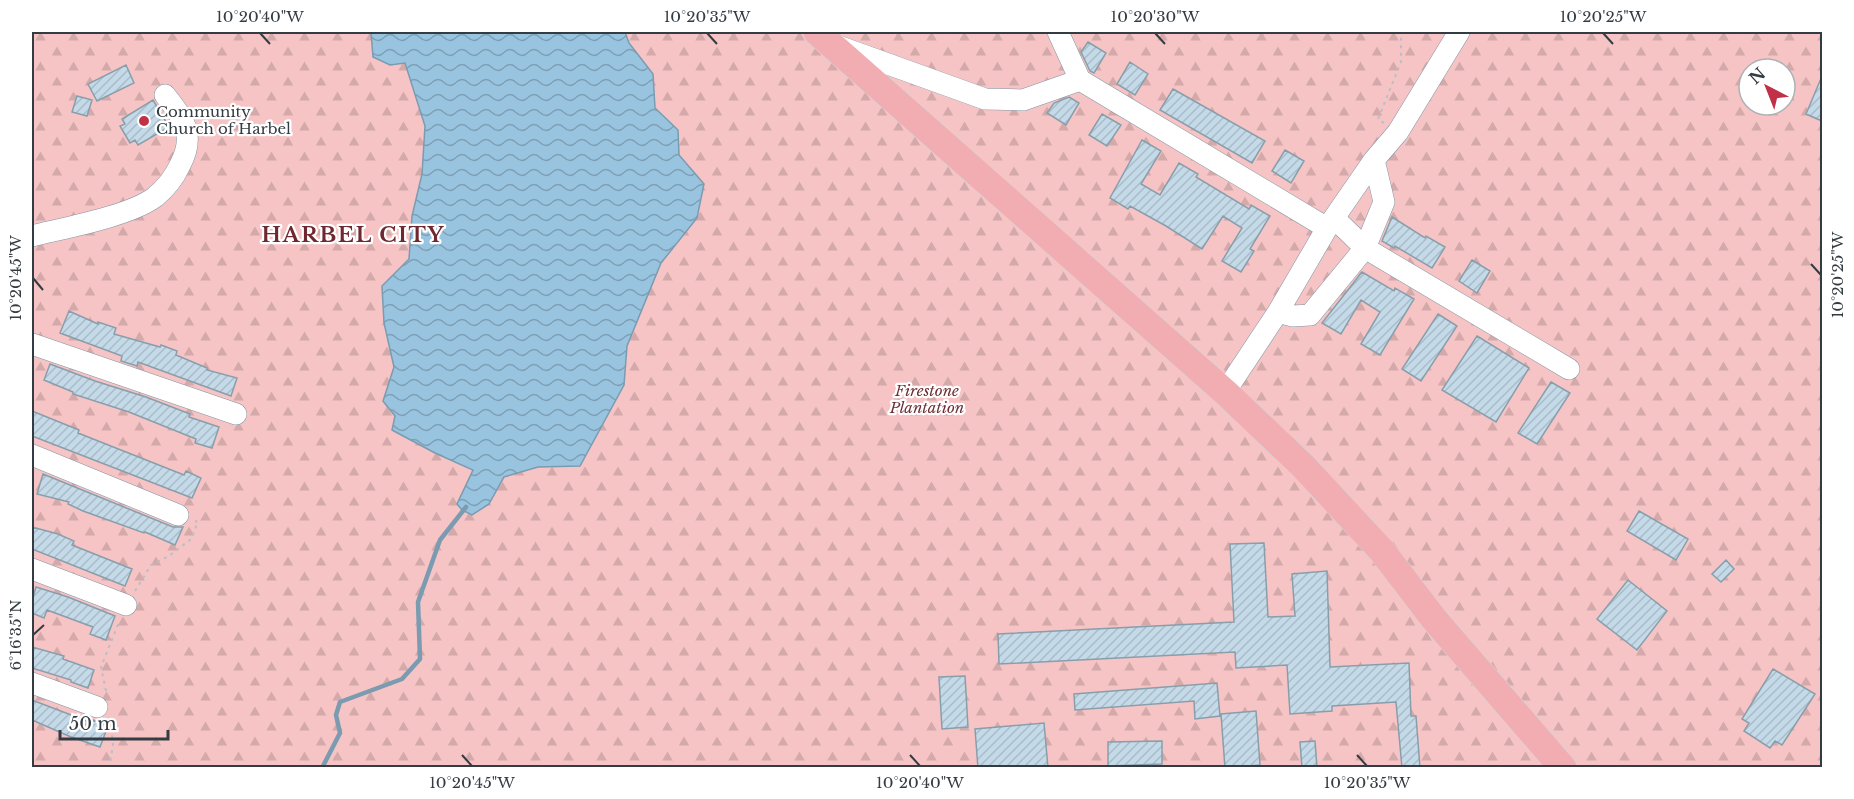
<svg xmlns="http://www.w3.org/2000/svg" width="1854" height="799" font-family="'Libre Baskerville',serif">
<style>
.forest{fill:url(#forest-firs);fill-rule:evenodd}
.water{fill:url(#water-waves);stroke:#7a9bb0;stroke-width:1.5}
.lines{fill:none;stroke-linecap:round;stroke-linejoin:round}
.stream{stroke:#7a9bb0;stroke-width:4.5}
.building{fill:url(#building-hatch);stroke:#899eab;stroke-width:1.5}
.minor-casing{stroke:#8196a3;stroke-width:22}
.major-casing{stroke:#d2d4d5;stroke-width:28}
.path{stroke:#b9bfc3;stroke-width:2;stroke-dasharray:3 4.5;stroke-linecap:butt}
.minor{stroke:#fff;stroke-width:21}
.major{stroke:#f2adb2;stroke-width:27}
.ticks{fill:none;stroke:#333c42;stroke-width:2}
.poi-dot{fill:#c13047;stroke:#fff;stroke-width:2}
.labels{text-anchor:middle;stroke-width:4.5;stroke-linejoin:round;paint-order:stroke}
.poi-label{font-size:15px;fill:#333c42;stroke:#fff;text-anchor:start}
.park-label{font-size:15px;font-style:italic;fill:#6e2f34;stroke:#fff}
.district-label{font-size:21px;font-weight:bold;letter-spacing:1.5px;fill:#6f282f;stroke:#fff}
.neatline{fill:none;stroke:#333c42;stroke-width:2}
.ticks-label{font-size:15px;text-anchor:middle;fill:#333c42}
</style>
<defs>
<pattern id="forest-firs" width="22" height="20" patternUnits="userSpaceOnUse" patternTransform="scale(1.5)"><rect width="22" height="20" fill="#f7c4c5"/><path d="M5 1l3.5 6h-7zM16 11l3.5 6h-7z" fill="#d4a9aa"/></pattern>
<pattern id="water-waves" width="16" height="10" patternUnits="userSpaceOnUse" patternTransform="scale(1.5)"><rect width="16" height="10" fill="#99c4df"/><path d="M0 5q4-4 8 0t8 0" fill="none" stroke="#7da0b6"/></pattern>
<pattern id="building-hatch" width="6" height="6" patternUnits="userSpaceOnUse" patternTransform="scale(1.5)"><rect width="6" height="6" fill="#c4dae8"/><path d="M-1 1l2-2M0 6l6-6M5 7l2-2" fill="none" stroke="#a9bcc8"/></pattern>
</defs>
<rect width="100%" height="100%" fill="#f6fafd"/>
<path class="forest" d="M32,32H1822V767H32ZM1749,69H1785V105H1749Z"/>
<path class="water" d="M371,32H625L629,43L653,74L655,108L678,130L679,155L704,184L697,218L661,263L627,346L624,385L580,466L538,467L504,477L489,504L472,515L462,510L457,504L473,470L435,453L392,430L395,416L383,401L394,367L384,323L382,286L409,259L412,216L422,174L425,126L405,63L390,65L373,57Z"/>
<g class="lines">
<path class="stream" d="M322,768L340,733L336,715L340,702L402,679L420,659L418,602L440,540L466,507"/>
</g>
<path class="building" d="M1088,42L1106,53L1094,73L1090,71L1081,52Z
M1130,62L1148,74L1135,95L1117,84Z
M126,65L134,83L97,101L88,84Z
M1822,76V121L1806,114Z
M1173,89L1265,141L1252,163L1160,110Z
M77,96L92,100L87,116L72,112Z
M1069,97L1079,103L1066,125L1047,113L1054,103Z
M153,100L169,127L138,145L135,140L130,143L120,126L125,124L122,119Z
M1102,114L1121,125L1107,146L1089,135Z
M1142,140L1161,151L1141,184L1160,195L1179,163L1198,174L1196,177L1249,209L1251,205L1270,216L1250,249L1254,251L1241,272L1222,261L1242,228L1223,216L1202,249L1166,226L1130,206L1128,209L1110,198Z
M1285,150L1304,161L1291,183L1272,171Z
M1392,217L1425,238L1426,236L1445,247L1432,268L1395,246L1394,248L1382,241Z
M1472,260L1490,271L1477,293L1459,281Z
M1362,272L1394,291L1395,288L1414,299L1380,355L1361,344L1380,312L1361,300L1341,334L1322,323Z
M69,311L98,324V322L116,328L114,334L160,347L161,345L177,351L176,355L207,368V370L237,378L231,396L138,362L137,366L121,361L122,356L60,333Z
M1438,314L1457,326L1421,381L1402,369Z
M1477,336L1529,368L1496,422L1442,390Z
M50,364L95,381L146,397L190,414L189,417L219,427L212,448L195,443L196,439L129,412L73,394V392L44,380Z
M1551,382L1570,393L1537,444L1518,433Z
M32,411L79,430L78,433L184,475L186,471L201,478L192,498L32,436Z
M43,474L173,527H183L175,545L145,532L144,533L83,511L68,504L69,502L37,494Z
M1639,511L1688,539L1676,560L1627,531Z
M32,527L58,534L74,541L72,545L132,569L125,586L32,549Z
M1264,543L1268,617L1295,616L1292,574L1327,571L1330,667L1409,663L1411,716H1416L1420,768H1402L1396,702L1332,706V711L1290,714L1287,665L1236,668L1235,652L999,664L998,634L1234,622L1230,544Z
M1726,560L1734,569L1721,582L1712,574Z
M1628,580L1667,611L1637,650L1597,619Z
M36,587L68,597L115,616L106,640L90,634L93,627L47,610L44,618L32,613V601Z
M32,647L64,656L63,659L94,670L88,688L71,682V680L32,668Z
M1773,669L1815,694L1782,745L1775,741L1770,748L1744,731L1749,723L1742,719Z
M965,676L968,727L942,729L939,677Z
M1217,683L1220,716L1195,719L1194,701L1075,710L1074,694Z
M32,700L92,723L93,720L108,726L100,747L71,737L32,720Z
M1256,711L1260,765L1225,768L1221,714Z
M1044,723L1048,768H978L975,729Z
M1162,741V764L1108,766V742Z
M1315,741L1317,768H1302L1300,742Z"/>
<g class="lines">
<defs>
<path id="minor" d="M1058,32L1080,80
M838,46L985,99L1023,100L1080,80L1327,228
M1334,218L1365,248L1569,369
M32,236C64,228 130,216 155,197C166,188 174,178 180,165C196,135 184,119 165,95
M1278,312L1293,316L1310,315L1365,248L1384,202L1374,160
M32,344L236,414
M1225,392L1278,312L1327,228L1374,160L1398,132L1459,32
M32,455L178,515
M32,569L126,605
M32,683L97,707"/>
<path id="major" d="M817,32L1225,392L1303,466L1382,551L1434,619L1563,768"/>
</defs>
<use href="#minor" class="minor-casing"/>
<use href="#major" class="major-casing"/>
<path class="path" d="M1384,123L1378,119L1401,62V32
M135,591L151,565L169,556L191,539L198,522L195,521
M106,691L101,667L119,622
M109,768L113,746L111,720"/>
<use href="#minor" class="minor"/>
<use href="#major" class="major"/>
</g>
<path class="ticks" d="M260,33L270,44M707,33L717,44M1155,33L1165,44M1603,33L1613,44M1811,264L1821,275M33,278L43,290M33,635L44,625M462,755L472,766M910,755L920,766M1357,755L1367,766"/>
<circle class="poi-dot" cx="144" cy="121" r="6"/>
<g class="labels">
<g class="poi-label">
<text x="156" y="117">Community<tspan x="156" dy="17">Church of Harbel</tspan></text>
</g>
<g class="park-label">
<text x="927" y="396">Firestone<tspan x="927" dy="17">Plantation</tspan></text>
</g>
<g class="district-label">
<text x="353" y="242">HARBEL CITY</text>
</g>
</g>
<rect width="1854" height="799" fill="none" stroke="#ffffff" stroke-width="66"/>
<g transform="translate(1767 87) rotate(318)"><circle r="28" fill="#ffffff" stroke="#adb1b3" stroke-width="1.5"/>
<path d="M0-4.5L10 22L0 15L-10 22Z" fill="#c13047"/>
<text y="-9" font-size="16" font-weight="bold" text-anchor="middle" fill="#333c42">N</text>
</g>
<path d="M60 730v9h108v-9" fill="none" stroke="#333c42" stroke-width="3"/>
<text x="69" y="730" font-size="18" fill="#333c42" stroke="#ffffff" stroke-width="4.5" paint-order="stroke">50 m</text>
<rect x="33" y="33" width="1788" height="733" class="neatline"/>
<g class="ticks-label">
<text x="260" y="22">10°20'40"W</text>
<text x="707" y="22">10°20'35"W</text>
<text x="1155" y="22">10°20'30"W</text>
<text x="1603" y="22">10°20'25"W</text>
<text transform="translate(1838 275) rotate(-90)" y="5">10°20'25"W</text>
<text transform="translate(16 278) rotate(-90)" y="5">10°20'45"W</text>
<text transform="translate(16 635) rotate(-90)" y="5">6°16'35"N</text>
<text x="472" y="788">10°20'45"W</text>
<text x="920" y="788">10°20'40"W</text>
<text x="1367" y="788">10°20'35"W</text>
</g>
</svg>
